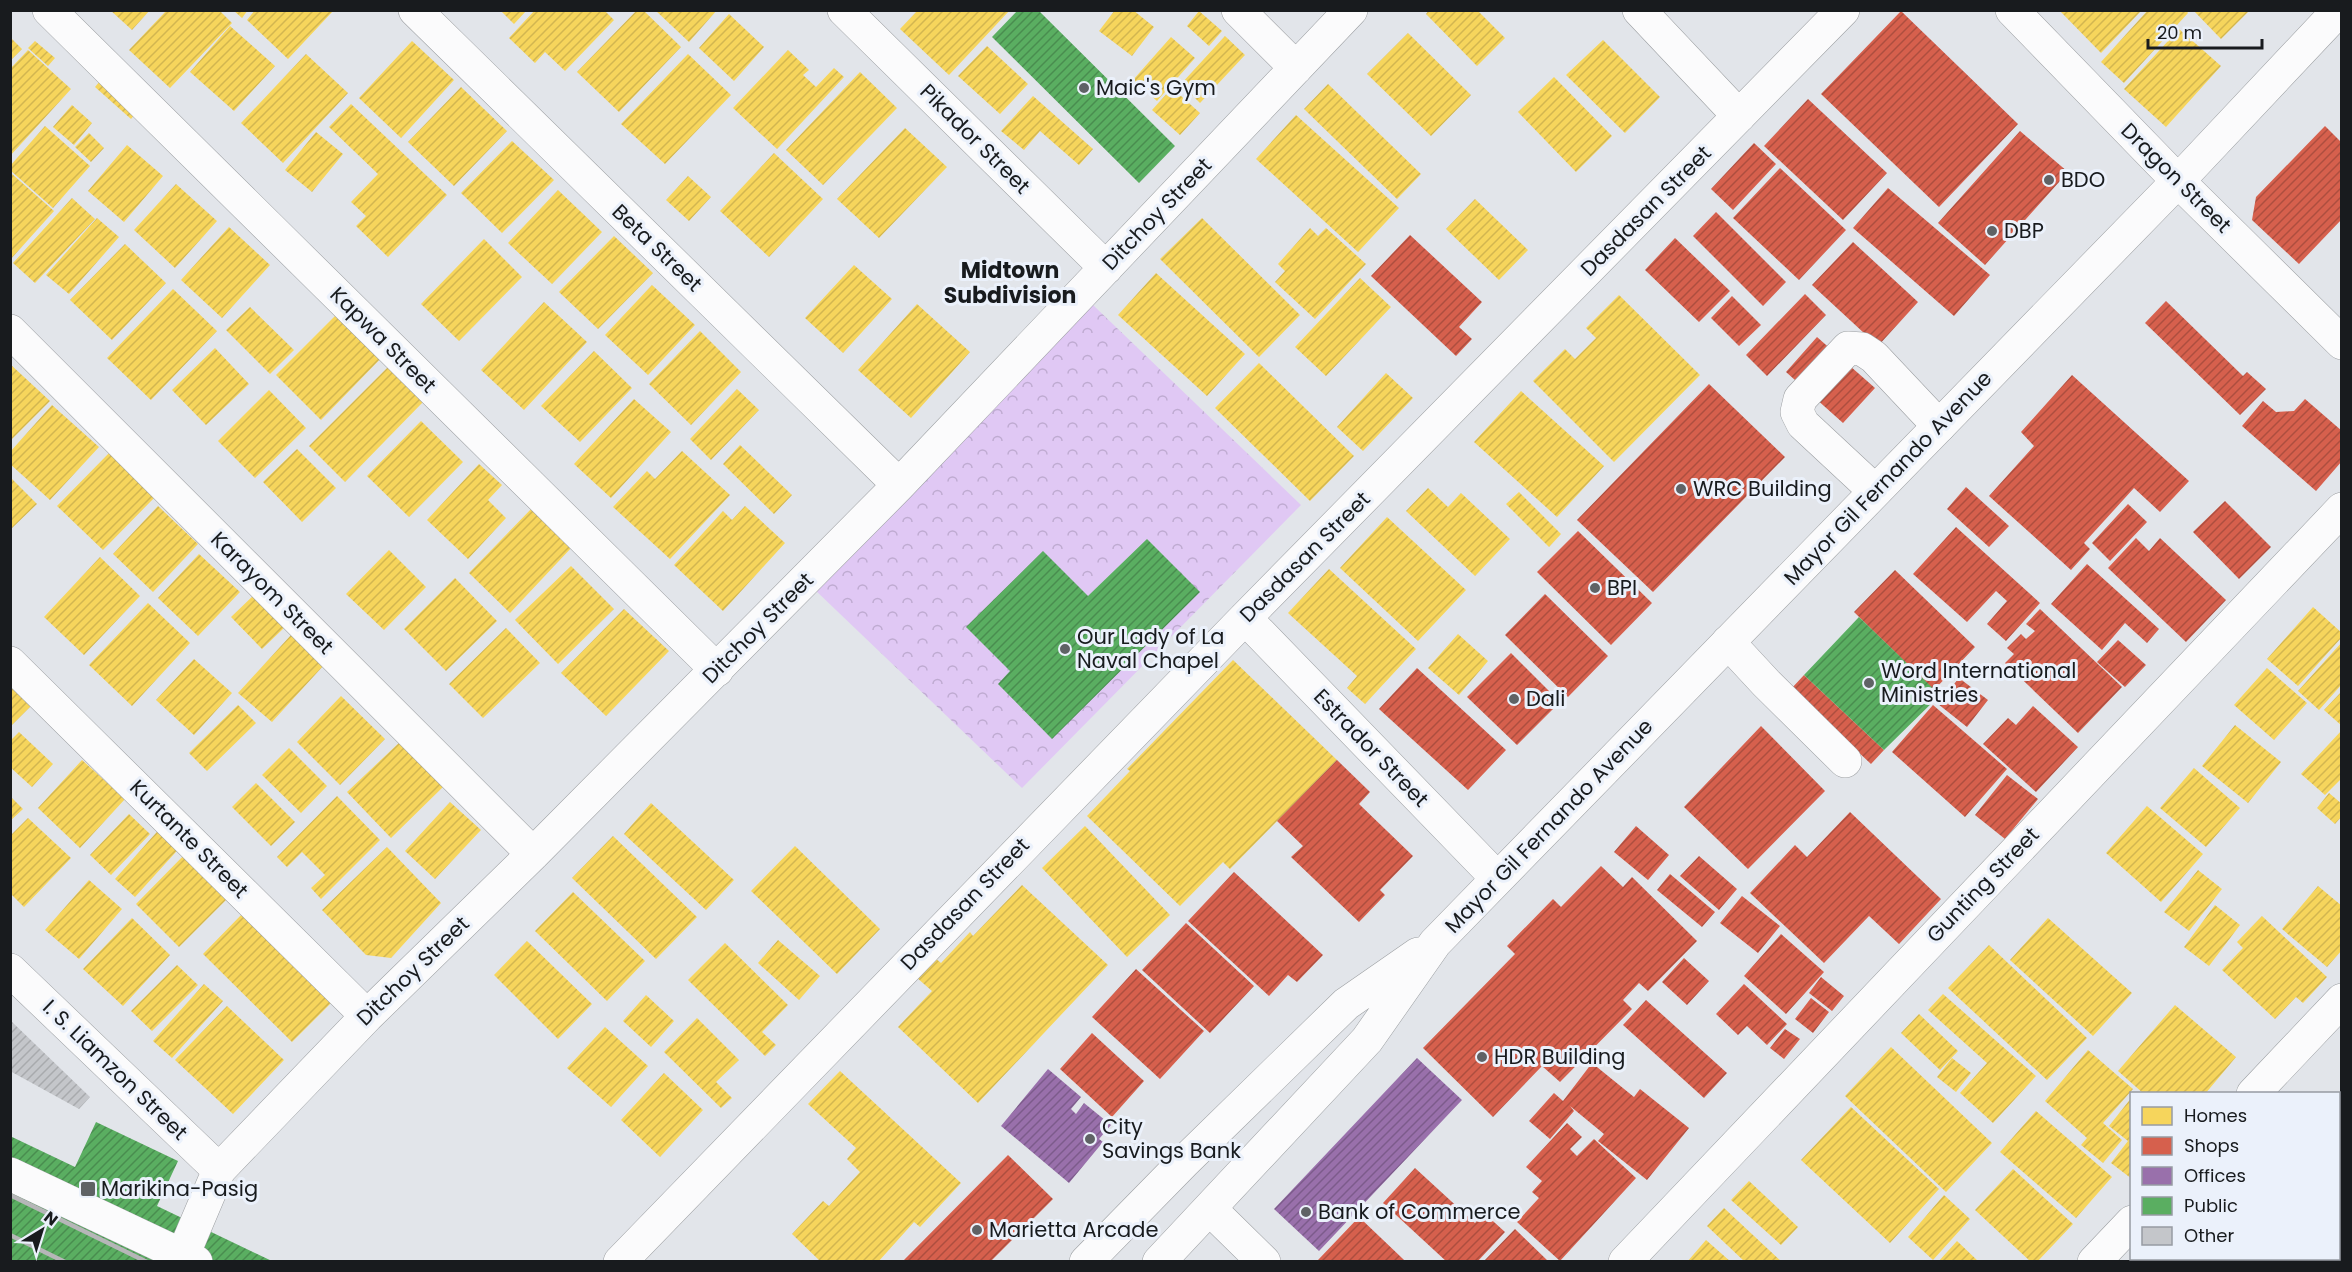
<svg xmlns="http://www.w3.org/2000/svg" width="2352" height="1272" font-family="Poppins,sans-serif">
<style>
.park{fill:url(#park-crowns)}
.homes{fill:url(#homes-hatch)}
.shops{fill:url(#shops-hatch)}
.offices{fill:url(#offices-hatch)}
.public{fill:url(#public-hatch)}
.building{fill:url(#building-hatch)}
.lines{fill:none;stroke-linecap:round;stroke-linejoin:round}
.minor-casing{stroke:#9c9fa2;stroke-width:34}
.major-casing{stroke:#9c9fa2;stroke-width:34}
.minor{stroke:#fbfbfc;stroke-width:33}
.major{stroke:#fbfbfc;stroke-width:33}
.rail{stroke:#b6b6b8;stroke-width:4.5}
.poi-dot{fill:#5f6265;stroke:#ebf1fb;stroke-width:2}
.labels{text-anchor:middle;stroke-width:6;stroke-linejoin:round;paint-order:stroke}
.poi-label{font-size:21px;fill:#181b1e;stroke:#ebf1fb;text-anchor:start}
.street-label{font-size:21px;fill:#181b1e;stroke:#ebf1fb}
.neighbourhood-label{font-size:22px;font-weight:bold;fill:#181b1e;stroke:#ebf1fb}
</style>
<defs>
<pattern id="park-crowns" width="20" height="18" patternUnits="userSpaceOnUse" patternTransform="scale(1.5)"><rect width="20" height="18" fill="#e0c8f4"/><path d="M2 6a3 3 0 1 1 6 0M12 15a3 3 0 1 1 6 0" fill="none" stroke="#bfabd1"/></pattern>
<pattern id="homes-hatch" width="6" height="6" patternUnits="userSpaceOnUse" patternTransform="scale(1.5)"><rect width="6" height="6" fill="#f6d55c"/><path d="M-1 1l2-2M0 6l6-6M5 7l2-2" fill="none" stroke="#d2b650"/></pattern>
<pattern id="shops-hatch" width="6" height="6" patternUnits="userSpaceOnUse" patternTransform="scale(1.5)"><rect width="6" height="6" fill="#d6604d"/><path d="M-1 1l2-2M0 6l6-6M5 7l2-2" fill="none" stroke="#ad4e3f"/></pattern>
<pattern id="offices-hatch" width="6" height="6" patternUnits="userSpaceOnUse" patternTransform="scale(1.5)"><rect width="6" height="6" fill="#9970ab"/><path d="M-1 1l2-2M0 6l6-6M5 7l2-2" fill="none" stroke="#7c5b8b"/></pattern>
<pattern id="public-hatch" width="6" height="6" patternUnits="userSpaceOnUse" patternTransform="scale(1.5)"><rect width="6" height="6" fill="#5aae61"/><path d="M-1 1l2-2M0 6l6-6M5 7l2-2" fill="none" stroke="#498d4f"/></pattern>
<pattern id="building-hatch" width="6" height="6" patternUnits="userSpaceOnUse" patternTransform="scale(1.5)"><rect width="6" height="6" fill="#c4c6ca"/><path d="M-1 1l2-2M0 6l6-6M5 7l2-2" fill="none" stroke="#a8aaad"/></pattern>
</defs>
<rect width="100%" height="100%" fill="#e2e5ea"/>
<path class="park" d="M1093,305L1301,505L1022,788L814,589Z"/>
<path class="homes" d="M110,10H150L132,30Z
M167,10H219L232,23L170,88L129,50Z
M233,10H248L242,18Z
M255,10H334L288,59L247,20Z
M500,10H527L514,24Z
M535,10H604L614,20L565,71L545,52L535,63L509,38Z
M637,10H643L681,47L619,112L577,72Z
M655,10H717L689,42Z
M918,10H1010L949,75L900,29Z
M1115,10H1133L1154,27L1132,56L1099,31Z
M1429,10H1477L1505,38L1477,66L1426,14Z
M2059,10H2142L2101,53Z
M2148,10H2186L2188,13L2124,83L2101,62Z
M2193,10H2250L2221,39Z
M1199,11L1222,31L1209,46L1187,26Z
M729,14L764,47L734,81L699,48Z
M230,26L275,66L234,111L190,72Z
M2179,29L2221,66L2166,127L2124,89Z
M1408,33L1471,95L1431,136L1367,74Z
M1225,36L1245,55L1200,103L1181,84Z
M10,37L22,49L10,61Z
M1171,37L1195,58L1157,101L1133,80Z
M1603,40L1660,97L1625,133L1566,75Z
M35,41L55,58L48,66L28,48Z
M412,41L454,80L401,138L359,98Z
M987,46L1028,84L1000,114L958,76Z
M28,50L71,89L10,156V69Z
M788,50L809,70L803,75L816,87L834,68L844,77L777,149L733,108Z
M306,54L348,93L283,163L241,123Z
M688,54L731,95L665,164L621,124Z
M860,72L897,108L823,185L786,150Z
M105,75L141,107L131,119L95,87Z
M1554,77L1612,136L1576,172L1518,112Z
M1328,84L1421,174L1397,199L1304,109Z
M461,87L507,131L454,186L408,142Z
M1172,88L1200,113L1180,135L1152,110Z
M1033,96L1093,149L1079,165L1040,131L1024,150L1001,131Z
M351,104L447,195L388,257L356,226L366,216L351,202L378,174L329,127Z
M72,105L92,123L74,145L53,127Z
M1296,115L1399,208L1358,252L1256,159Z
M45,126L90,166L53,208L10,170V166Z
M905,128L947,167L879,238L837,199Z
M316,132L343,154L312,192L285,170Z
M89,133L104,148L91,162L75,147Z
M512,141L554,180L502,233L461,193Z
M127,145L163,176L124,222L88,191Z
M774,153L823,199L769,257L720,211Z
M12,174L54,211L10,260V175Z
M688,176L711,197L689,221L666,200Z
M176,184L217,221L175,268L134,230Z
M558,190L602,232L552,284L508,243Z
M72,198L95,219L35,283L13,263Z
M1475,199L1528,250L1499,280L1446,229Z
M97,218L119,237L69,294L46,275Z
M1202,218L1300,315L1259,357L1160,259Z
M229,227L270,265L222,318L181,280Z
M1310,228L1318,236L1326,228L1366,264L1315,319L1275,282L1285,271L1278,264Z
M614,236L653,273L598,329L559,292Z
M484,239L522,277L459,341L421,304Z
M125,244L166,283L112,340L70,300Z
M854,265L892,299L843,353L805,318Z
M1156,273L1245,354L1207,396L1118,315Z
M1360,278L1391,307L1326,376L1295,347Z
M652,285L695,325L648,375L605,335Z
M173,289L217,331L151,400L107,358Z
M1619,295L1700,375L1614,462L1533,381L1565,349L1575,359L1596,338L1586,328Z
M544,302L587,342L524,410L481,370Z
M917,304L970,352L911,418L858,370Z
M250,307L294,350L270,374L226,330Z
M343,308L387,352L321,420L276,375Z
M700,331L741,372L691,425L649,384Z
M215,348L249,384L206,425L172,390Z
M594,351L632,388L580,442L541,406Z
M1259,363L1354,456L1310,501L1215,408Z
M10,364L50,401L10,441Z
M388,367L423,402L345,482L309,446Z
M1386,373L1413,398L1363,451L1337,427Z
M737,389L759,410L711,460L690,439Z
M269,390L306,428L255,478L218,441Z
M1521,391L1604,466L1557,517L1474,442Z
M634,399L671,432L611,498L574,464Z
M52,405L99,447L50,500L10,464V452Z
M421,421L463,462L409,517L367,476Z
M740,445L792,495L774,514L723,464Z
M297,449L336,488L302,522L263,482Z
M682,451L730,495L670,559L613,507L647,471L655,479Z
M110,452L155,497L103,550L57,506Z
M479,464L502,485L488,500L506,518L468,559L427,520Z
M10,477L37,504L10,530Z
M1428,488L1448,507L1461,493L1510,539L1475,576L1406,511Z
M1519,492L1561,534L1549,547L1506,504Z
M158,506L198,544L153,592L113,554Z
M745,506L785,543L723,611L674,565L723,511L732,520Z
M533,507L573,546L510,613L469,573Z
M1387,517L1466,590L1418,641L1340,568Z
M389,550L426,587L384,630L346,594Z
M199,554L240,592L198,636L158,598Z
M100,557L140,596L84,655L44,617Z
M571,566L614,609L558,664L515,620Z
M1329,569L1416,649L1365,704L1347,688L1357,676L1288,613Z
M455,578L497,621L446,671L404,629Z
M255,594L286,626L262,649L231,617Z
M148,603L190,643L132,706L89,665Z
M2313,607L2342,633V637L2298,686L2267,659Z
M624,609L669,651L606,716L561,673Z
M506,628L540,663L483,718L449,684Z
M1458,634L1488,661L1459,695L1428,668Z
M291,635L324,665L272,722L238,693Z
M2342,642V684L2319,710L2298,691Z
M194,659L232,693L194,735L156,700Z
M1233,660L1337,760L1230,869L1223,862L1180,906L1087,816L1130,771L1127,769Z
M2267,668L2307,703L2274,740L2234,705Z
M10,671L39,698L10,727Z
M2342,691V726L2324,710Z
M341,696L385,739L340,785L297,742Z
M238,705L256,723L207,771L189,753Z
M2235,725L2281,762L2248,803L2202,766Z
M2342,730V778L2325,795L2301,774Z
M19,732L53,764L32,787L10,767V741Z
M402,740L445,785L391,838L347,792Z
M289,748L327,786L301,813L262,775Z
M82,760L125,799L80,848L38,808Z
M2194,768L2240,808L2206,847L2160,808Z
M256,783L295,822L271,846L232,807Z
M2329,793L2342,804V816L2335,824L2317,808Z
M10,796L23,809L10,821Z
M337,796L380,840L321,899L311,888L325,875L302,852L287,867L277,857Z
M450,802L481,830L435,879L405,851Z
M651,803L734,880L706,910L624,834Z
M2147,806L2203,854L2161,902L2106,853Z
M129,814L150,834L111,875L90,855Z
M28,818L71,858L24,907L10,893V836Z
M163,825L184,843L135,897L115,879Z
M1085,826L1170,915L1127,957L1042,868Z
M613,836L697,917L656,959L572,878Z
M795,846L880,929L837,974L751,891Z
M387,847L441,903L391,958L366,955L322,910Z
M190,849L234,892L179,947L136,904Z
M2198,870L2222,889L2189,931L2164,912Z
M89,880L122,909L79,959L45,930Z
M1022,885L1108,965L978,1103L898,1027L932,991L916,977L934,957L941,963L970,932L973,936Z
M2318,886L2342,906V950L2327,967L2282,929Z
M573,892L645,961L607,1001L535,931Z
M2215,905L2240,925L2209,966L2184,947Z
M245,911L335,999L292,1042L203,954Z
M2262,916L2327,977L2303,1003L2296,997L2275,1019L2222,970L2243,948L2237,942Z
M132,918L170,955L123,1006L83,969Z
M2048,918L2132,993L2093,1036L2010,960Z
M778,940L820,976L799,1000L758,963Z
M527,941L592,1004L558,1039L494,975Z
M725,943L788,1005L762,1032L776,1045L765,1056L688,980Z
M1989,945L2087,1038L2047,1080L1948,988Z
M177,965L198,985L152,1031L131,1011Z
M204,984L223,1001L172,1058L153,1041Z
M1943,994L2036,1076L1993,1123L1960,1093L1987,1063L1928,1010Z
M646,995L674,1021L651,1047L623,1021Z
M2175,1005L2236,1057L2205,1094H2144L2118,1071Z
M227,1006L284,1060L233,1114L175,1060Z
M1919,1014L1958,1051L1940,1070L1901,1033Z
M697,1018L739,1060L716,1082L732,1098L721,1108L664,1052Z
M605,1027L648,1066L611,1107L567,1068Z
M1891,1047L1992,1143L1946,1192L1845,1096Z
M2088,1050L2133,1089L2103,1123L2122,1140L2103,1163L2081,1145L2087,1138L2045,1101Z
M1952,1058L1971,1073L1956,1092L1937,1077Z
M840,1071L961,1183L920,1227L914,1222L878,1262H821L792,1234L823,1201L829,1206L860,1172L847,1159L856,1148L808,1104Z
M664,1073L703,1110L660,1157L621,1120Z
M2338,1095L2342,1098V1171L2338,1175Z
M2132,1097V1179L2111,1163L2128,1141L2109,1126Z
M1851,1107L1939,1189L1890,1243L1801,1160Z
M2036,1111L2112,1177L2076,1218L2000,1152Z
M2013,1169L2073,1224L2037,1262H2031L1975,1210Z
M1749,1181L1798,1227L1781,1245L1731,1200Z
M1944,1195L1970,1219L1933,1260L1908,1237Z
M2338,1199L2342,1201V1248L2338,1251Z
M1724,1208L1782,1262H1745L1707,1226Z
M1706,1240L1731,1262H1687Z
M1957,1241L1979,1262H1938Z
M2230,1258H2304L2307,1262H2227Z"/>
<path class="shops" d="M1901,11L2018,124L1939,207L1821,94Z
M1808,99L1887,173L1843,220L1764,146Z
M2325,126L2342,143V219L2299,264L2252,220L2256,197Z
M2020,131L2068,172L1985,265L1938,223Z
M1754,143L1776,164L1733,210L1711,189Z
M1780,168L1846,230L1799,280L1733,218Z
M1888,188L1990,275L1954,316L1853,228Z
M1716,212L1786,282L1763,306L1693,236Z
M1410,235L1482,302L1459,327L1472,339L1456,356L1371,276Z
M1675,238L1730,291L1699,322L1645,270Z
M1853,242L1918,302L1878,346L1812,285Z
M1805,294L1826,315L1767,376L1746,355Z
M1732,296L1761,325L1739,346L1711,318Z
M2166,301L2243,376L2247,372L2266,389L2240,415L2145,323Z
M1817,337L1875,388L1843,423L1786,372Z
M2072,375L2189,481L2160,512L2134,488L2084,543L2090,549L2071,570L1989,496L2034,446L2021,432Z
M1709,384L1785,457L1653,592L1577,520Z
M2305,399L2342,431V461L2316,491L2242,426L2263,401L2276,412L2294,411Z
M1966,487L2009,526L1989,547L1947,509Z
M2225,501L2271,547L2239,579L2193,532Z
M2128,504L2147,522L2110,561L2092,543Z
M1956,527L2040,603L2006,641L1987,624L2007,601L1996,591L1967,622L1913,574Z
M1578,531L1652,603L1611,645L1537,572Z
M2136,538L2149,551L2160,538L2226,600L2186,642L2108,568Z
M2087,564L2159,629L2147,643L2125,623L2102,650L2051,604Z
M1895,570L1975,647L1934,690L1854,612Z
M1545,594L1608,656L1568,697L1505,635Z
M2040,609L2122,687L2078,733L2005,663L2014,654L2007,648L2021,634L2026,639L2035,631L2026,624Z
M2118,640L2146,665L2125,687L2097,662Z
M1511,653L1560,702L1517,745L1467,697Z
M1417,668L1506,750L1468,790L1379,709Z
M1804,675L1884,750L1871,764L1791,689Z
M1959,678L1988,700L1967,727L1938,704Z
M1933,705L2007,769L1965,817L1892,752Z
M2033,706L2078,747L2036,792L1983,744L2008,718L2016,725Z
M1761,726L1825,791L1748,869L1684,807Z
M1337,760L1370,792L1359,804L1413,856L1380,890L1385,895L1359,922L1291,857L1303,846L1277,821Z
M2007,775L2038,799L2005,839L1975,815Z
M1850,812L1941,899L1899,944L1869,916L1824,963L1750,893L1795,845L1807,857Z
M1636,826L1669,855L1648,880L1614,852Z
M1699,856L1737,889L1719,910L1680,876Z
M1601,866L1623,887L1632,877L1697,941L1648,991L1639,983L1623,1000L1632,1009L1560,1082L1542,1066L1493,1117L1423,1048L1515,954L1507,946L1553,899L1561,907Z
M1234,872L1323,955L1297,982L1288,975L1269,996L1188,921Z
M1670,874L1715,912L1702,927L1657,890Z
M1742,896L1780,926L1758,953L1720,923Z
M1186,923L1254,986L1210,1033L1142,970Z
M1781,934L1824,972L1786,1014L1744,976Z
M1684,958L1709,981L1687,1005L1662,982Z
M1136,969L1204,1031L1160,1079L1092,1017Z
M1821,977L1844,996L1832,1011L1809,993Z
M1744,984L1787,1024L1767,1045L1747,1026L1738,1035L1716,1014Z
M1811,998L1829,1012L1813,1033L1795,1019Z
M1646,1000L1727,1073L1704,1098L1623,1025Z
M1785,1029L1800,1039L1784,1059L1770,1048Z
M1092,1033L1144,1081L1112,1117L1060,1069Z
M1592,1063L1634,1097L1640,1089L1689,1128L1647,1180L1598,1141L1604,1134L1570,1106L1574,1111L1550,1139L1529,1121L1554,1093L1563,1101Z
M1567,1123L1582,1137L1570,1149L1577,1156L1594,1139L1636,1178L1560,1261L1517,1222L1539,1198L1532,1192L1542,1181L1526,1167Z
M1008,1155L1053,1199L990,1262H902Z
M1415,1168L1475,1223L1484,1213L1505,1232L1477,1262H1447L1383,1203Z
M1359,1217L1402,1258L1406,1262L1318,1260Z
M1515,1229L1549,1262H1483Z"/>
<path class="offices" d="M1417,1058L1462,1100L1319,1251L1274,1209Z
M1048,1069L1081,1097L1071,1109L1076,1114L1084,1103L1111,1125L1099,1139L1103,1142L1069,1183L1001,1126Z"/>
<path class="public" d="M1018,10H1038L1175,146L1139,183L992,37Z
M1147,539L1200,592L1052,739L998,684L1010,671L966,627L1043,551L1088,596Z
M1859,617L1940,695L1884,750L1804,675Z
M96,1122L178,1161L157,1206L274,1262H10V1136L75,1167Z"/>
<path class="building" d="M10,1020L90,1097L79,1109L10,1071Z"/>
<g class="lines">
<defs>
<path id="minor" d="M49,10L717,670
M415,10L899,485
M844,10L1106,268
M1238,10L1296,68
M1639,10L1739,116
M2012,10L2178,181L2342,343
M10,331L533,854
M1875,491L1803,424L1797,412L1800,399L1848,348L1862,349L1874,357L1939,426
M1245,618L1497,878
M1728,642L1766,683L1845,761
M10,663L367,1016
M10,970L219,1170
M2253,1094L2342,1000
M1210,1209L1264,1262
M183,1255L219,1170L367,1016L533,854L899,485L1351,10
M620,1262L1245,618L1843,10
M1625,1262L2342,509
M2094,1262L2132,1222"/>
<path id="major" d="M10,1174L196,1262
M1086,1262L1184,1162L1346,1004L1418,954
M1159,1262L1367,1040L1435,943L2178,181L2339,10"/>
</defs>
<use href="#minor" class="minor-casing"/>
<use href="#major" class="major-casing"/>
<use href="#minor" class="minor"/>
<use href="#major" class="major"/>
<path class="rail" d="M10,1195L147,1262
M10,1235L65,1262"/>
</g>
<g class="poi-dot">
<circle cx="1084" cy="88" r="6"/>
<circle cx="2049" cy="180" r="6"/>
<circle cx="1992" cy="231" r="6"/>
<circle cx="1681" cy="489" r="6"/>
<circle cx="1595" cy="588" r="6"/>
<circle cx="1065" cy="649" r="6"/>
<circle cx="1869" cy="683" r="6"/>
<circle cx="1514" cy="699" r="6"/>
<circle cx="1482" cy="1057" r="6"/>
<circle cx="1090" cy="1139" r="6"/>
<rect x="80" y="1181" width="16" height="16" rx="3"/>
<circle cx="1306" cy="1212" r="6"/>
<circle cx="977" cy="1230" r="6"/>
</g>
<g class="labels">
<g class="poi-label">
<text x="1096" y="95">Maic's Gym</text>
<text x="2061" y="187">BDO</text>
<text x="2004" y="238">DBP</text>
<text x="1693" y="496">WRC Building</text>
<text x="1607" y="595">BPI</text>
<text x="1077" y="644">Our Lady of La<tspan x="1077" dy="24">Naval Chapel</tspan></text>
<text x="1881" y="678">Word International<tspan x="1881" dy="24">Ministries</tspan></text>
<text x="1526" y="706">Dali</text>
<text x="1494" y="1064">HDR Building</text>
<text x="1102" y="1134">City<tspan x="1102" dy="24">Savings Bank</tspan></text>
<text x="101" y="1196">Marikina-Pasig</text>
<text x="1318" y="1219">Bank of Commerce</text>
<text x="989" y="1237">Marietta Arcade</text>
</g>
<g class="street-label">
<text transform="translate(975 139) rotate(45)" y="7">Pikador Street</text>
<text transform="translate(2176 178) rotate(45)" y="7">Dragon Street</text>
<text transform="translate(1646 211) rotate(-45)" y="7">Dasdasan Street</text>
<text transform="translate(1157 214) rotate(-46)" y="7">Ditchoy Street</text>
<text transform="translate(657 248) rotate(44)" y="7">Beta Street</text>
<text transform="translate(383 340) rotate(45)" y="7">Kapwa Street</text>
<text transform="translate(1888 478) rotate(-46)" y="7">Mayor Gil Fernando Avenue</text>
<text transform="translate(1305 557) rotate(-45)" y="7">Dasdasan Street</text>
<text transform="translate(272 593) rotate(45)" y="7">Karayom Street</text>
<text transform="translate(758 628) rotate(-45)" y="7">Ditchoy Street</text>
<text transform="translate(1371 748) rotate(46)" y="7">Estrador Street</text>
<text transform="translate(1549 826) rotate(-46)" y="7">Mayor Gil Fernando Avenue</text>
<text transform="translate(189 839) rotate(45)" y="7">Kurtante Street</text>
<text transform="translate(1983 885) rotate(-46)" y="7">Gunting Street</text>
<text transform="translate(965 904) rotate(-46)" y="7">Dasdasan Street</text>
<text transform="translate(413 971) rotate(-44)" y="7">Ditchoy Street</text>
<text transform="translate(115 1070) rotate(44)" y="7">I. S. Liamzon Street</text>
</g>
<g class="neighbourhood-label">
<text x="1010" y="278">Midtown<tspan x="1010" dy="25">Subdivision</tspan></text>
</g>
</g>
<rect width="2352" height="1272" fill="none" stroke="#181b1e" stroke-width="24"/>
<rect x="2130" y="1092" width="210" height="168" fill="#ebf1fb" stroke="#979ba3" stroke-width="1.5"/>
<rect x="2142" y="1107" width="30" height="18" fill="#f6d55c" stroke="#979ba3" stroke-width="1.5"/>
<text x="2184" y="1122" font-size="18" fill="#181b1e">Homes</text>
<rect x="2142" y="1137" width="30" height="18" fill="#d6604d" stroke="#979ba3" stroke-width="1.5"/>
<text x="2184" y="1152" font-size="18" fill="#181b1e">Shops</text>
<rect x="2142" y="1167" width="30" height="18" fill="#9970ab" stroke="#979ba3" stroke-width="1.5"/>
<text x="2184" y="1182" font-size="18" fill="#181b1e">Offices</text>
<rect x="2142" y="1197" width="30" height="18" fill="#5aae61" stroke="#979ba3" stroke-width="1.5"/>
<text x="2184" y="1212" font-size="18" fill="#181b1e">Public</text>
<rect x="2142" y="1227" width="30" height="18" fill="#c4c6ca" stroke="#979ba3" stroke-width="1.5"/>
<text x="2184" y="1242" font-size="18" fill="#181b1e">Other</text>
<g transform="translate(42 1230) rotate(38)" stroke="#ebf1fb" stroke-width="4.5" paint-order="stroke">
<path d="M0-4.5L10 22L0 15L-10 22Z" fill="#181b1e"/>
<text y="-9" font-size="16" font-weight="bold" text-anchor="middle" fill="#181b1e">N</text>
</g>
<path d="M2148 39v9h114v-9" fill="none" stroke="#181b1e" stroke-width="3"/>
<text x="2157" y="39" font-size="18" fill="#181b1e" stroke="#ebf1fb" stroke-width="4.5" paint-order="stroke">20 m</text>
</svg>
